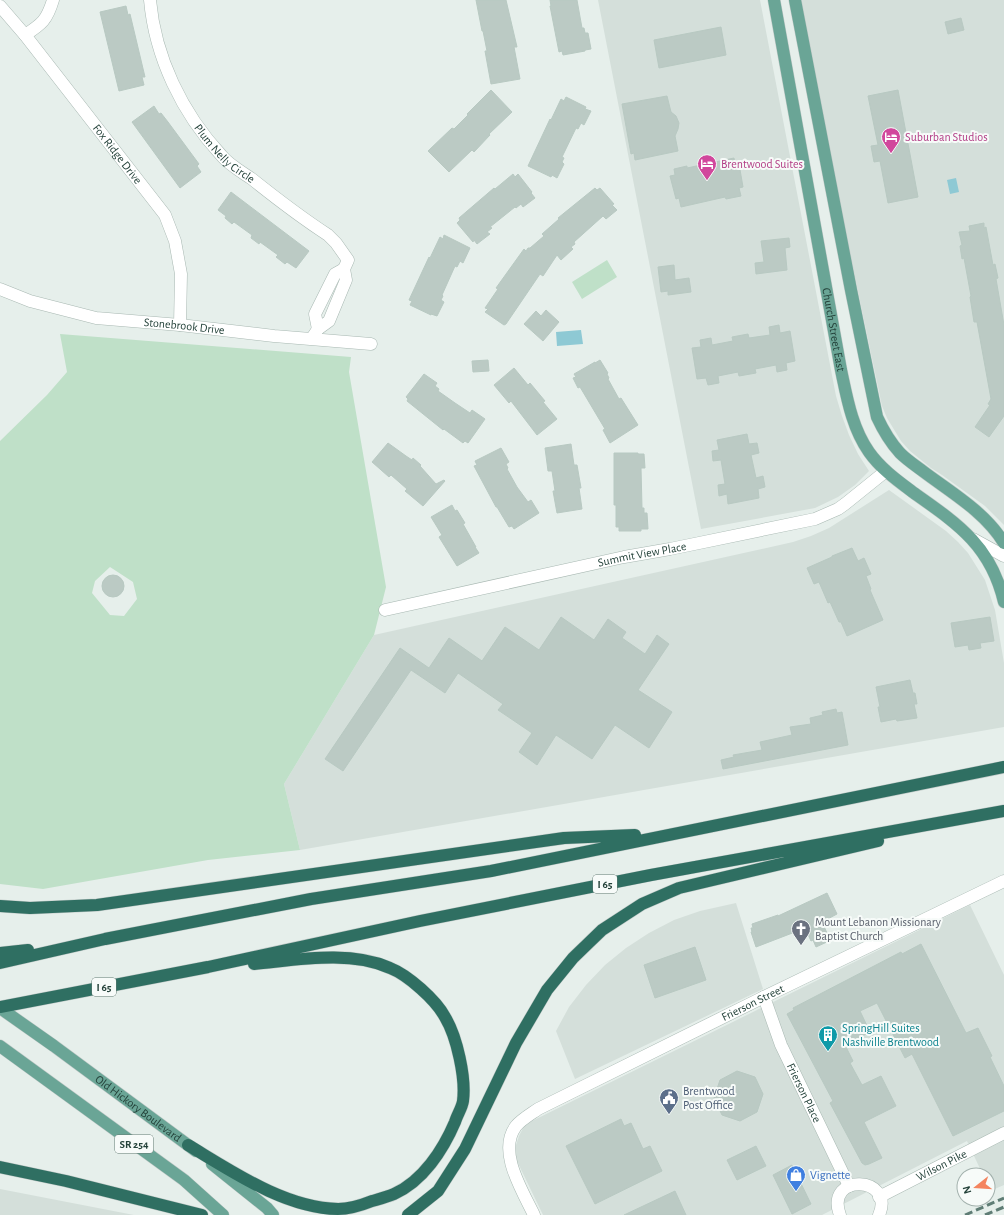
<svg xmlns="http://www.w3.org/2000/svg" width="1004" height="1215" font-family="'Alegreya Sans',sans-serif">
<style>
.built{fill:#d4dfda}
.green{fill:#bfe0c8;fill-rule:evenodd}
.water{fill:#8ec9d4}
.building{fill:#bbcac4;stroke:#b8c9c2}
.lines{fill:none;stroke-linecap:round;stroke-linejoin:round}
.minor-casing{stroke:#a8b8b2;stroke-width:13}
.major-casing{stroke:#c2cac8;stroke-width:13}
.highway-casing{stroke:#c2cac8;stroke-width:13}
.minor{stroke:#fff;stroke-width:12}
.major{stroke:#6aa596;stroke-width:12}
.highway{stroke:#2f6f62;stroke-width:12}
.rail{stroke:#5f7d75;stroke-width:3;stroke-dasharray:8 4;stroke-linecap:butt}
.labels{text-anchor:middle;stroke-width:4;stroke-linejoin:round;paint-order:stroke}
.shield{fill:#f7fbf9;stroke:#637a73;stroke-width:1}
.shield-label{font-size:11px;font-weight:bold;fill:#24423a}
.hotel-label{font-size:12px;fill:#b23c85;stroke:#f7fbf9;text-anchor:start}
.street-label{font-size:12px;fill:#24423a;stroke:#f7fbf9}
.worship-label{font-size:12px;fill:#5b616d;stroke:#f7fbf9;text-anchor:start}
.culture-label{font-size:12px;fill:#0d838f;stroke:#f7fbf9;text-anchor:start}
.service-label{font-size:12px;fill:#4e5e75;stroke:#f7fbf9;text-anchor:start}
.shop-label{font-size:12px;fill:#366cbe;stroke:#f7fbf9;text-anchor:start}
</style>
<rect width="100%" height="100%" fill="#e6efeb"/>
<path class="built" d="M598,0H760L836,396L842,416L849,435L858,454L869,471L855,485L838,497L815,508L701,529Z
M797,0H1004V525L985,506L942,475L931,468L910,451L901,441L887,418L882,406Z
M889,490L946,531L958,542L968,553L985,580L995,610L1004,663V727L300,850L284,784L374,635L793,542L811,536L829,528Z
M736,903L763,989L575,1079L556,1031L569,1007L586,985L605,965L626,948L649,933L674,920L700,911Z
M970,905L1004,975V1185L990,1191L988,1187V1175H983L967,1141L822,1215H543L516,1159V1145L519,1136L523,1128L530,1122Z
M0,1189L134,1215H0Z"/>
<path class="green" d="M607,260L617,277L582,299L572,282Z
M60,334L351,357L349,372L386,587L374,635L284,784L300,850L208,860L43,889L0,884V441L47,395L67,372ZM110,567L133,582L137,599L124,616L110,615L92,593L95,581Z"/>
<path class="water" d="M956,178L959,192L950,194L947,180Z
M581,330L583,344L557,346L556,332Z"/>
<path class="building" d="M476,0H506L517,47H514L520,79L491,84L485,51H487L483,31H482Z
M550,0H577L582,28H584L585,33H588L591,49L585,50V51L563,55L562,51L559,52L550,6H551Z
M126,6L128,15L130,14L145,77H142L144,85L119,91L100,12Z
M961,18L964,30L948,34L945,22Z
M721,27L726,55L659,68L654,40Z
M491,90L512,112L489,134L490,135L474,152L472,150L449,172L428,151L452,128L454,129L468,115L467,114Z
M898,90L918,197L888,203L880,161L874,162L871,146L878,145L868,96Z
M667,96L671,112L676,116L679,123L678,129L675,136L678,151L635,160L634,153L631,154L622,104Z
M566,97L586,107L585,109L591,111L584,125L581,123L578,129L576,128L562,157L564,158L562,162L564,164L557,178L552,175L551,177L528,166L550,119L551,120L561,99L564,101Z
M154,106L159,114L161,113L168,122L199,164L197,166L201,172L180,188L132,122Z
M734,158L735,164H739L743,187L739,188L741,196L726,199L725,197L681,207L679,198L676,199L670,176L675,175L674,169L687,166V168Z
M513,174L515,177L518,174L532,192L531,193L535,198L523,207L521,204L516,208L515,207L490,227L492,228L487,232L490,234L477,244L474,240L473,242L457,223L460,220L459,218L494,188L495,189Z
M595,188L597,190L600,188L614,204L612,205L617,210L606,219L603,216L574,242L575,244L571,247L573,249L561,260L557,255L543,276L540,274L506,324L504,325L485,312L488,309L485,308L498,289L496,288L524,249L526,251L528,248H530L544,236L542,234L559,219L558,218Z
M231,192L309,251L296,268L287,262L285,264L276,257L278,255L260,242L259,244L251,238L252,235L234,222L232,224L225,218L226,216L218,210Z
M984,223V228L986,227L993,265L995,264L998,278L996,279L1004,325V416L989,437L975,427L990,405L988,404L991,399L977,322H974L970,297L971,296L964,258L962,259L960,246L962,245L959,232L970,231L969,226Z
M444,235L470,248L463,263L460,261L457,267L455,266L442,295L443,296L441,300L444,302L437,316L431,314V315L410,305L412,301L409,300L429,257L430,258L440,237L443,239Z
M789,238L790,247L785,248L787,270L756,274L755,263L764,262L761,241Z
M674,265L675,280L689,278L691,292L668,295V291L661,292L658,267Z
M546,310L559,322L543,341L524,324L536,311L541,316Z
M779,325L780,333L790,331L795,361L786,363L787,370L777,372L776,365L755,369L756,373L739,376L738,372L718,376L719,383L708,385L706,378L697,379L692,348L701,347L700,340L711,338L712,345L733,341L732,337L748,334L749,338L770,335L769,327Z
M488,360L489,371L473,372L472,361Z
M600,360L608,373L607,374L609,378L608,379L619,399L621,398L638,425L610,443L603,430L605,429L580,387L578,388L573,378L576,377L574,374L595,362V363Z
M514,368L528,385L530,383L545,401L543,402L557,419L537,435L511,401L509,403L494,385Z
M424,374L437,383L435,386L439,389L438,391L455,403L470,413L472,410L485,419L468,443L465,441L463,443L444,429L443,430L407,401L408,399L406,397Z
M747,434L749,444L757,443L759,453L751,455L756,478L763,476L765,487L758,489L759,498L728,504L727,494L719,496L718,485L725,484L721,460L713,461L712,451L719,450L717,440Z
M388,443L406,456L412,460L413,458L421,465L420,466L436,484L444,480L445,481L423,506L405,491L407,489L391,475L389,477L372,462Z
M571,444L574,465H577L581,488H579L582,509L557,513L553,491H555L552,471H548L545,448Z
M501,448L509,462L506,464L508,468L507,469L517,487L528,502L531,500L539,513L514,529L512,526L509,527L497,507H496L474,466L477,465L475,461Z
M614,453H638V454H644L645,468H641L642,508H644V513H647L648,529H641V531H619V527H616V505H614Z
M452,505L455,511L457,510L465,523L463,524L476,547H475L479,553L457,566L439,537L442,535L431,517Z
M852,548L858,561L864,558L871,574L866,576L871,589L870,590L883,620L847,636L841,622H839L830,602L828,603L819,582L814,584L807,568L832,557V556Z
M102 586a11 11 0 1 1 22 0a11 11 0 1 1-22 0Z
M561,617L594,640L608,619L626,632L622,638L645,654L657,635L669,644L638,690L672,712L649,748L615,725L592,759L556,735L537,765L519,752L532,733L498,710L503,704L458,673L445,693L411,670L343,771L325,759L400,648L429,668L449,638L482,661L505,627L539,650Z
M990,617L994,641L980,643L981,648L969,650L968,645L955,647L951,623Z
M910,680L913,693H915L917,704H914L917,718L897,721L896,719L881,722L878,707H880L876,687Z
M836,709L837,713L842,712L848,745L723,769L721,760L734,757L733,755L762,750L760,742L792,735L790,727L811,724L810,718L823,715L822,712Z
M827,893L837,914L822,922L827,933L825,934L829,941L816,947L813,940L811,941L806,930L796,934L795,932L756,947L751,932H752L751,928H753L752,924L778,915V916Z
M921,944L966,1033L978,1028L992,1056L990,1057L1004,1086V1111L953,1136L912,1054L905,1058L877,1003L860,1011L870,1032L845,1045L853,1061L850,1063L862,1085L881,1076L896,1106L864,1122L882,1158L869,1164L865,1165L862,1163L830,1103L833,1101L787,1014L794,1010L793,1008L901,952L902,954Z
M695,947L706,980L655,998L644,965Z
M737,1071L755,1077L763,1094L757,1112L740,1121L722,1115L714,1098L720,1080Z
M621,1119L624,1126L631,1123L643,1149L650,1146L662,1171L595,1204L566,1146Z
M756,1146L766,1166L737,1180L727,1160Z
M792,1165L811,1204L792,1214L773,1175Z
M675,1191L686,1215H624Z"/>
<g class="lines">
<defs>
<g id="minor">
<path id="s1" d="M150,0C155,57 182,113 221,155C229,165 242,172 252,179C277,199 302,218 328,235L336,243L348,260L344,269L346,280L329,321L318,329L312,338"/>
<path id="s2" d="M0,6L25,35L165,215L175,241L181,274L180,325"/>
<path d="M25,35C42,24 47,20 53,0"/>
<path id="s3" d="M0,289L30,301L96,318L180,325L274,336L371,344"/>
<path d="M318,329L315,314L335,274L344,269"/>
<path d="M973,539L1004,556"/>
<path id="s4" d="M385,610L624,557L670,549L815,519L838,509L845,504L886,471"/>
<path id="s5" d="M764,997L781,1045L849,1186"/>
<path id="s6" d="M879,1197L1004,1133"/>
<path id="s7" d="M534,1215C522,1190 497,1151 516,1126C522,1119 531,1114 538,1109L764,997L1004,881"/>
<path d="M840,1215C824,1172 896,1176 879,1215"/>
</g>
<g id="major">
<path id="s8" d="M774,0L841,370C847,398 852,428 869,452C881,469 898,481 914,493C958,524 991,546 1004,602"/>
<path d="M795,0L851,290L877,417C883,430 890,442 900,453C907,460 916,466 924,472C952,493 985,512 1004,543"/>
<path id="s9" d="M0,1008L54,1046L196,1151"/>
<path d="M0,1046L184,1180L223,1215"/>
<path d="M212,1164L267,1208L273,1215"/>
</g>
<path id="highway" d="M0,906L30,908L97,905L564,838L635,835
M0,953L28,950
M0,963L105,939L311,899L491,871L1004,767
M0,1007L208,967L420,921L651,875L1004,811
M188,1145C233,1172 285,1208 338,1209C349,1209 362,1205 372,1201C379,1199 387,1197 394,1194C423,1181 443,1150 455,1122C457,1115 462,1108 463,1101C466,1078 457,1037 445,1017C436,1000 408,975 390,968C349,950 297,960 254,964
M0,1167L66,1181L202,1215
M408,1215L438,1191L465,1149L516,1043L547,990L573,958L602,930L642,904L679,888L878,841"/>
</defs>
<use href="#minor" class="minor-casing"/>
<use href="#major" class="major-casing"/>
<use href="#highway" class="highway-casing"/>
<use href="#minor" class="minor"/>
<use href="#major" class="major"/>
<use href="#highway" class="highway"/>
<path class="rail" d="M965,1215L1004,1198
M985,1215L1004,1207"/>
</g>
<defs>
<symbol id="hotel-pin" viewBox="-11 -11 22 30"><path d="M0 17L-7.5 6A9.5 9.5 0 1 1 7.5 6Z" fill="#d1479c" stroke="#f7fbf9"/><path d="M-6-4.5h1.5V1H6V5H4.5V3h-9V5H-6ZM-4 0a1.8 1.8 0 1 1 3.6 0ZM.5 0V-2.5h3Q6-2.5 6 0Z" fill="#fff"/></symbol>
<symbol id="church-pin" viewBox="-11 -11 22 30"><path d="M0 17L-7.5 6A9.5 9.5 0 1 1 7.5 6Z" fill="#6b7280" stroke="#f7fbf9"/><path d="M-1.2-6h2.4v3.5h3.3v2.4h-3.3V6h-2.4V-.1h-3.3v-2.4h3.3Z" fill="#fff"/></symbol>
<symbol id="building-pin" viewBox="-11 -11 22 30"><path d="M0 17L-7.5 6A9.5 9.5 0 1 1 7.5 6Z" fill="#0f9aa8" stroke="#f7fbf9"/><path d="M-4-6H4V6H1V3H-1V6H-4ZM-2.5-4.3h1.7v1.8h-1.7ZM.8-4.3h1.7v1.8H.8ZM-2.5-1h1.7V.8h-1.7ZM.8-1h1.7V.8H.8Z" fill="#fff"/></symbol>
<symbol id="civic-pin" viewBox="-11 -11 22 30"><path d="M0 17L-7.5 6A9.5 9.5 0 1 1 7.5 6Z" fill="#5c6f8a" stroke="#f7fbf9"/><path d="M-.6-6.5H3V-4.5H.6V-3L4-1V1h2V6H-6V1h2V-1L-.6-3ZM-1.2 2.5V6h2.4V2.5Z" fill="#fff"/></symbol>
<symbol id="shop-pin" viewBox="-11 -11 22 30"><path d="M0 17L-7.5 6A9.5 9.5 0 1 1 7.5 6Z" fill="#3f7fe0" stroke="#f7fbf9"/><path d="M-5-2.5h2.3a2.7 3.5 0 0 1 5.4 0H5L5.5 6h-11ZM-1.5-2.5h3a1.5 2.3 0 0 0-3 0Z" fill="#fff"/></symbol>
</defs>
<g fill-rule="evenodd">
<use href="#hotel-pin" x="880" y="126" width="22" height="30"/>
<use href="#hotel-pin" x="696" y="153" width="22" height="30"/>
<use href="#church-pin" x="790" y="918" width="22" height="30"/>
<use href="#building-pin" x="817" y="1024" width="22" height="30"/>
<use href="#civic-pin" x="658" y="1087" width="22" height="30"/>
<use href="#shop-pin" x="785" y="1164" width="22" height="30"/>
</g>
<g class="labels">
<g class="shield">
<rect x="593" y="875" width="24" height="18" rx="3"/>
<rect x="92" y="978" width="24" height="18" rx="3"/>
<rect x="115" y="1135" width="38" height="18" rx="3"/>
</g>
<g class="shield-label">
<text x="605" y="888">I 65</text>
<text x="104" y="991">I 65</text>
<text x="134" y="1148">SR 254</text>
</g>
<g class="hotel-label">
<text x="905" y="141">Suburban Studios</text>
<text x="721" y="168">Brentwood Suites</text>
</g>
<g class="street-label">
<text dy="4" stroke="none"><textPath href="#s1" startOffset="175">Plum Nelly Circle</textPath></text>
<text dy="4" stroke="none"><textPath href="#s2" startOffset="189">Fox Ridge Drive</textPath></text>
<text dy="4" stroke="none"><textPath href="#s3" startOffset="189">Stonebrook Drive</textPath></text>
<text dy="4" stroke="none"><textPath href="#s8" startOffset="335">Church Street East</textPath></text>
<text dy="4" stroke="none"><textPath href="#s4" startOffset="263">Summit View Place</textPath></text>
<text dy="4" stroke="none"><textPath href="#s7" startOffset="363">Frierson Street</textPath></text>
<text dy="4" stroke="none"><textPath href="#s5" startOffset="104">Frierson Place</textPath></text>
<text dy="4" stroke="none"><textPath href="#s9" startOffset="171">Old Hickory Boulevard</textPath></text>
<text dy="4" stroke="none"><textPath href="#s6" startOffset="70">Wilson Pike</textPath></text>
</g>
<g class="worship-label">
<text x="815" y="926">Mount Lebanon Missionary<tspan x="815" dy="14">Baptist Church</tspan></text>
</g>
<g class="culture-label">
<text x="842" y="1032">SpringHill Suites<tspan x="842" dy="14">Nashville Brentwood</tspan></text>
</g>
<g class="service-label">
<text x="683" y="1095">Brentwood<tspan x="683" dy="14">Post Office</tspan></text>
</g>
<g class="shop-label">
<text x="810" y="1179">Vignette</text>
</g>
</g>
<g transform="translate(976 1187) rotate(253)"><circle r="19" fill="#f7fbf9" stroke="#a3b1ad"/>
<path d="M0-3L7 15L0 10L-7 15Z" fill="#f4845f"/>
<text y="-6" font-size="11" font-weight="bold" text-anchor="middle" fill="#24423a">N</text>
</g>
</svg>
